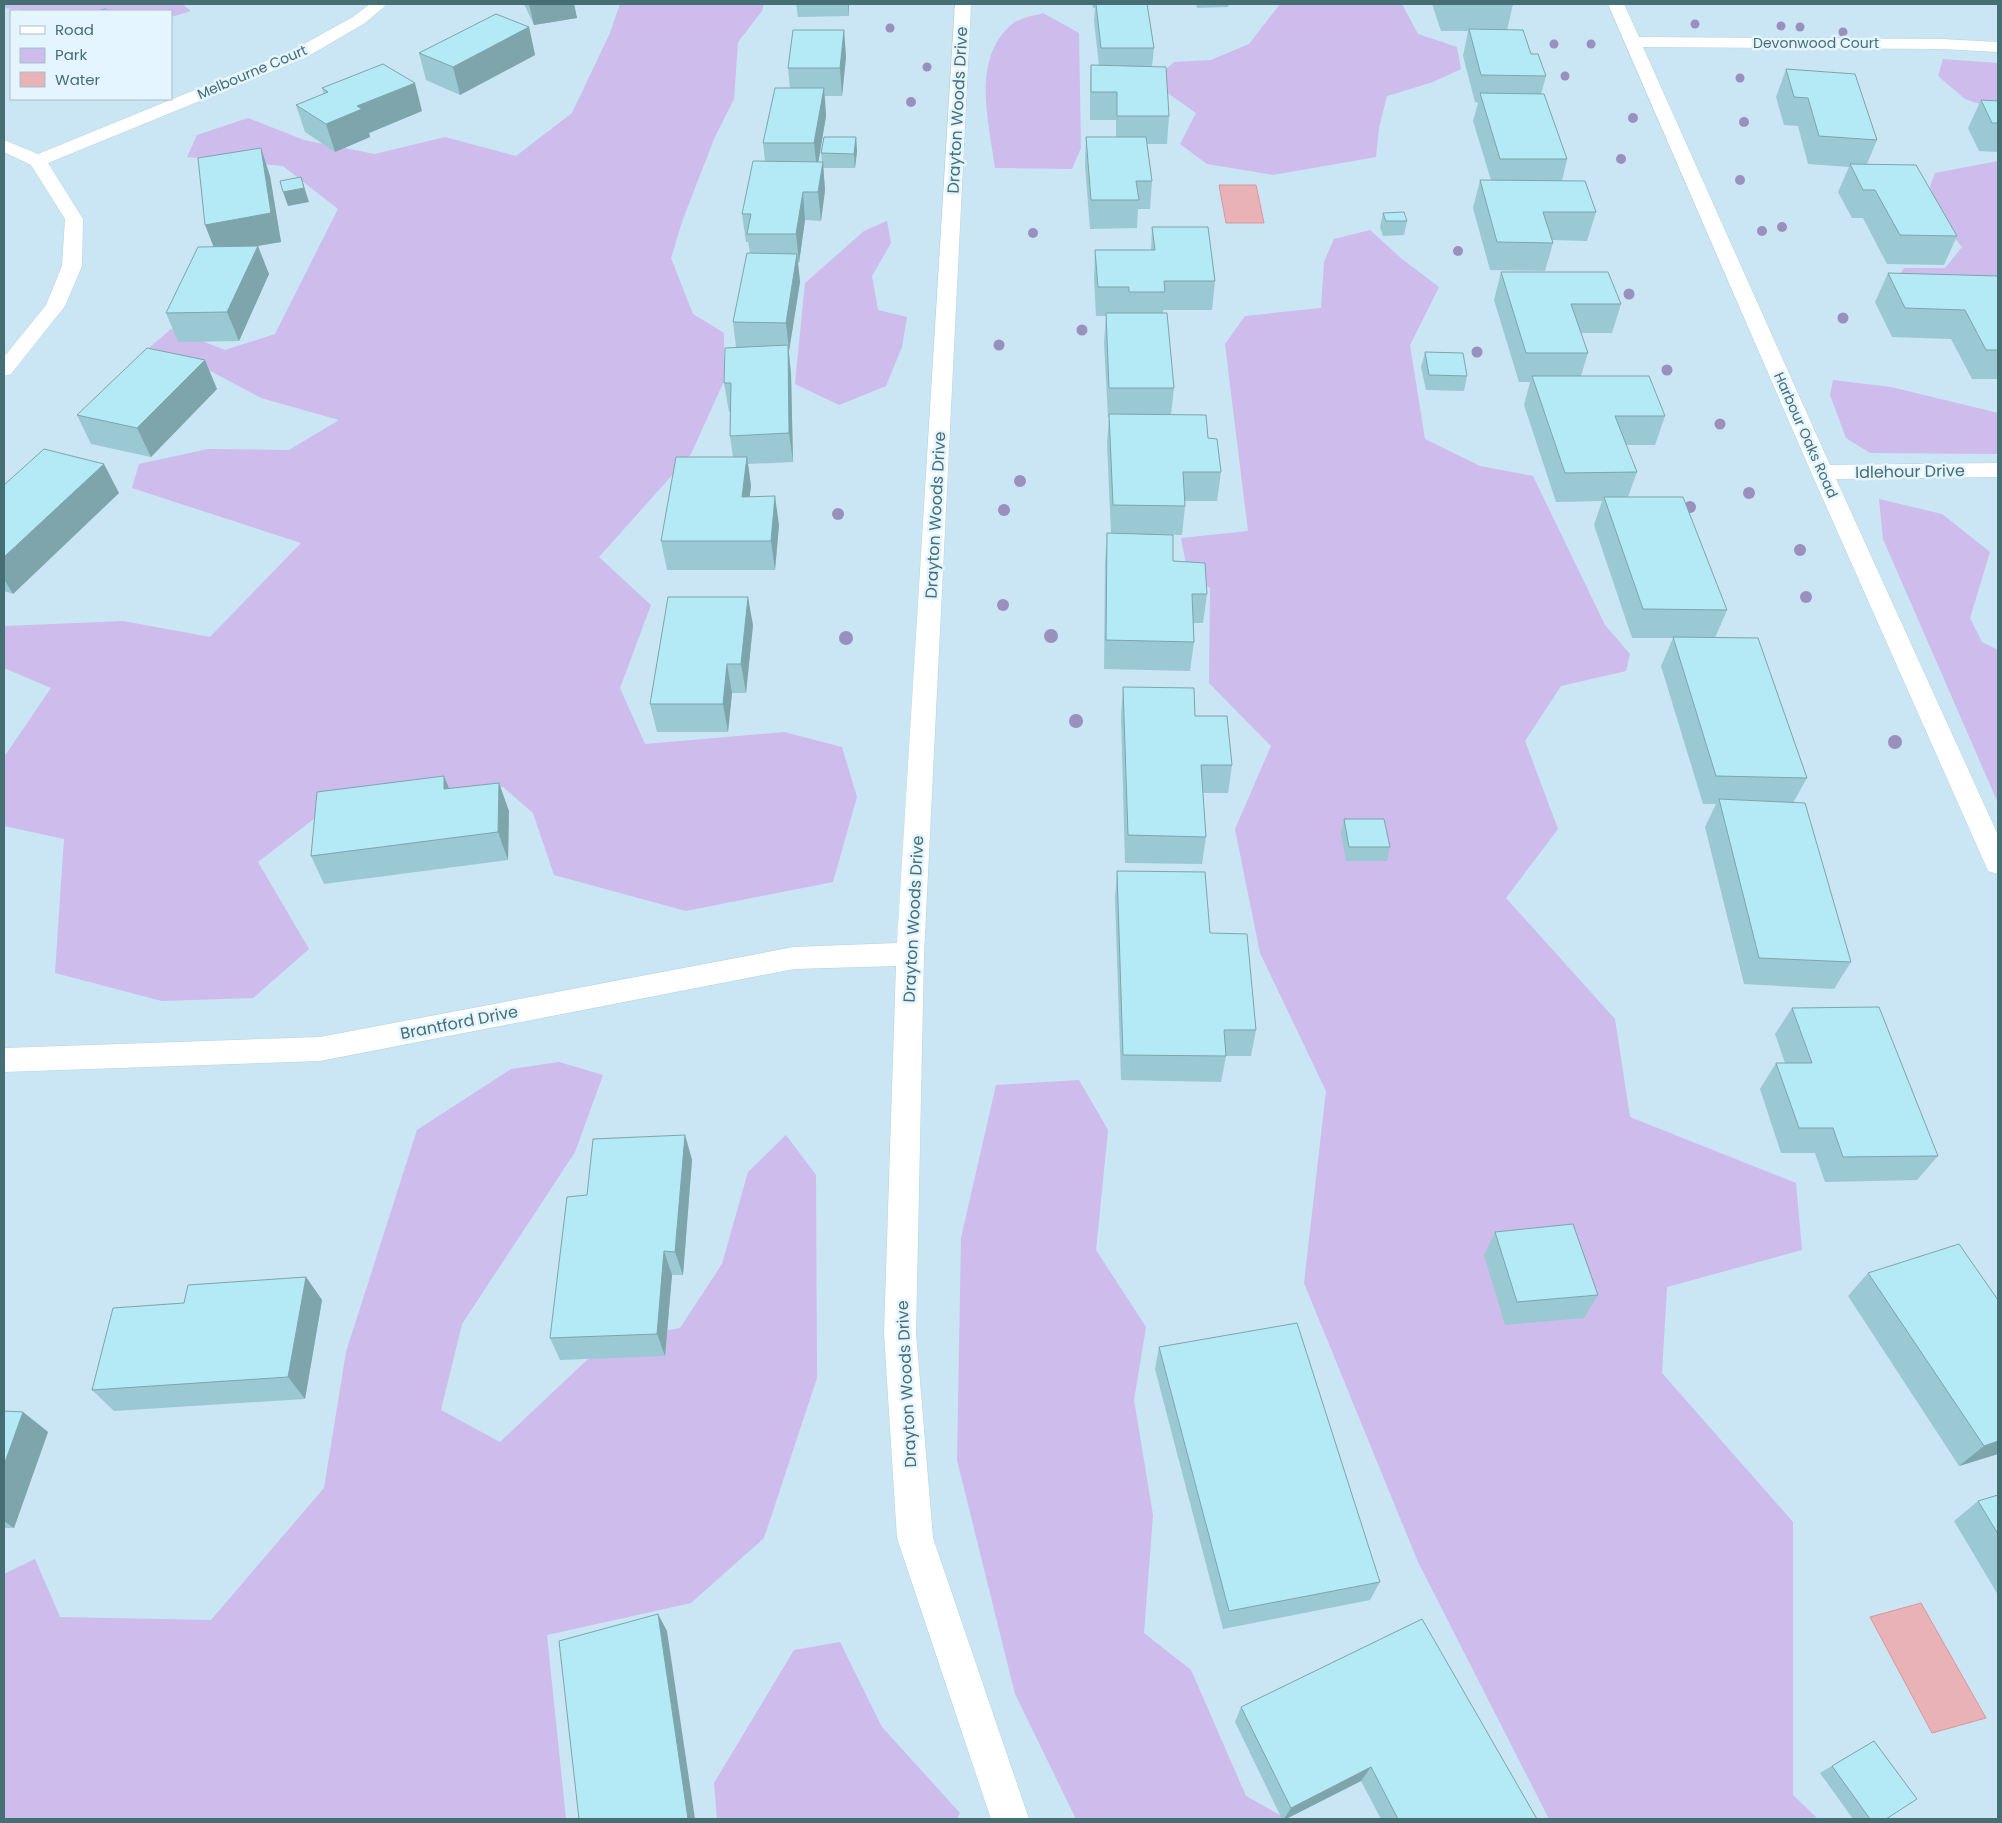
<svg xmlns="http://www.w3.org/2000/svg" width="2002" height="1823" font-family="Poppins,sans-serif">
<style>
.residential{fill:#cae5f3;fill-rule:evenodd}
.green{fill:#cdbcec}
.water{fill:#e8b2b6;stroke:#da979c}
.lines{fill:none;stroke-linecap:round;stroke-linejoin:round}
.minor-casing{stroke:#b5d4dd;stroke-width:1}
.minor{fill:#fff;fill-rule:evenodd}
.tree{fill:#9a90bd}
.wall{fill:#9bc9d3}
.shaded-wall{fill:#7ea4ac}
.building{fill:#b4eaf5;stroke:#7ea4ac}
.labels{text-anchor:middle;stroke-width:5;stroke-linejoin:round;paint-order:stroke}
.far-street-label{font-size:14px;fill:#456f75;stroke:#e5f5ff}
.street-label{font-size:16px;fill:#456f75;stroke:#e5f5ff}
</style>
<rect width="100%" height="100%" fill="#def1fe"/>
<path class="residential" d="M4,4H1998V1819H4ZM11,11H171V99H11Z"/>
<path class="green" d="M4,4H182L191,11L171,17V11H35L4,8Z
M620,4H764L762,11L738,42L734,99L714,139L683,219L671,258L693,314L724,333V381L691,454L599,557L651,605L620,688L645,744L784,732L842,747L857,797L833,882L686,911L554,875L533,813L503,787L337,801L258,862L309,949L253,998L162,1001L55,973L64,839L4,826V757L51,688L4,668V629L5,626L123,621L210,637L301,543L132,488L139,464L208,449L289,450L339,420L261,398L203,367L149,348L171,329L225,350L275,334L338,209L283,166L187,157L197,135L248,118L304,140L375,154L445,137L516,156L572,113L610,33Z
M1280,4H1402L1418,34L1457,47L1461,69L1433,82L1387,96L1379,128L1376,157L1273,175L1207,164L1180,144L1196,113L1152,82L1174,62L1211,60L1249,44Z
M1043,13L1079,33L1081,148L1072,169L995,168C989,122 971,60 1011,25C1018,18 1034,16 1043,13Z
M1943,59L1998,63V110L1965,99L1938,76Z
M1998,161V308L1889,293L1904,268H1945L1962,247L1925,201L1935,173Z
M887,221L891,243L872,276L878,310L907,317L902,347L886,386L839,405L795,384L805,283L864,231Z
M1370,230L1402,259L1439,287L1410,345L1425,439L1480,466L1533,476L1605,625L1630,654L1626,671L1561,686L1525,741L1558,829L1506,898L1615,1019L1630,1117L1796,1183L1802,1250L1667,1287L1662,1373L1793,1522V1795L1818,1819H1549L1418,1562L1304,1283L1326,1091L1260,953L1235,829L1271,746L1209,683L1210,588L1187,570L1181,538L1248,531L1225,344L1245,316L1321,308L1324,262L1334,239Z
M1833,380L1891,387L1998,413V454L1870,453L1846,438L1830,395Z
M1879,499L1942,514L1990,552L1970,618L1982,642L1998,650V803L1883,539Z
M559,1062L603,1075L575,1152L462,1324L441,1410L500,1442L607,1341L680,1328L722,1264L748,1172L786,1135L816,1175L817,1378L764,1538L691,1603L547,1635L566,1819H4V1574L35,1559L60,1617L211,1620L324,1488L346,1352L417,1130L511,1069Z
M1079,1080L1108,1130L1096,1250L1146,1327L1134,1400L1153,1515L1144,1633L1191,1670L1246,1796L1287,1819H1076L1015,1694L957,1460L961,1238L996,1085Z
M840,1642L882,1727L960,1813L957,1819H717L714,1783L794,1650Z"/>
<path class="water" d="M1219,185H1256L1264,223H1226Z
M1921,1603L1986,1718L1932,1733L1870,1617Z"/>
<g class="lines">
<defs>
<path id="minor" d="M370,4H384L385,6L365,23L305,58L48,163L83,219L82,266L65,306L11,374L4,376V357L46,305L62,266L65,219L31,165L4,152V140L38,154L293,50L353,17Z
M955,4H971L924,954L916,1333L933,1538L1029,1819H991L897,1538L884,1333L896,966L794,969L320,1061L4,1072V1048L320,1037L794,947L897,943Z
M1608,4H1624L1639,37L1942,39L1998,42V52L1942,49L1643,47L1830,465L1998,463V477L1836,479L1998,835V874L1988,871L1985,864L1811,472Z"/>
</defs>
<use href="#minor" class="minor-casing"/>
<use href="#minor" class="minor"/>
</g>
<g class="tree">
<circle cx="1695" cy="24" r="4.5"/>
<circle cx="1781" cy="26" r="4.5"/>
<circle cx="1800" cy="27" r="4.5"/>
<circle cx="890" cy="28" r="4.5"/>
<circle cx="1843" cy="32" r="4.5"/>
<circle cx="1554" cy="44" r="4.5"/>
<circle cx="1591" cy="44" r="4.5"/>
<circle cx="927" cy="67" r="4.5"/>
<circle cx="1565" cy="76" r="4.5"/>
<circle cx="1740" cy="78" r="4.5"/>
<circle cx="911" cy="102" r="5"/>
<circle cx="1633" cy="118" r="5"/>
<circle cx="1744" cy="122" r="5"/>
<circle cx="1621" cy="159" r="5"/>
<circle cx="1740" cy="180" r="5"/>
<circle cx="1782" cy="227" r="5"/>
<circle cx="1762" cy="231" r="5"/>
<circle cx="1033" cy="233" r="5"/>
<circle cx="1458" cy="251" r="5"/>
<circle cx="1629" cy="294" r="5.5"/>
<circle cx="1843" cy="318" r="5.5"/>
<circle cx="1082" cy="330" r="5.5"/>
<circle cx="999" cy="345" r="5.5"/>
<circle cx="1477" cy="352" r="5.5"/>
<circle cx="1667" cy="370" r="5.5"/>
<circle cx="1720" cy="424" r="5.5"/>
<circle cx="1020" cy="481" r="6"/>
<circle cx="1749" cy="493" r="6"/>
<circle cx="1690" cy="507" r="6"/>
<circle cx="1004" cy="510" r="6"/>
<circle cx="838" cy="514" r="6"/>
<circle cx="1800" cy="550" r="6"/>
<circle cx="1806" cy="597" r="6"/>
<circle cx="1003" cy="605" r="6"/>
<circle cx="1051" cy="636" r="7"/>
<circle cx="846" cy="638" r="7"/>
<circle cx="1076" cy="721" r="7"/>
<circle cx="1895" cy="742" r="7"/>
</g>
<path class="wall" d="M524,4H576H574L577,18L534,25Z
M796,4H849V16L798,17Z
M1092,4H1147L1154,48L1152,66L1169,116L1167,144H1147L1152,181L1150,209H1138L1137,228L1090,229L1085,165L1086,137H1116V120H1090V93L1091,65H1099L1094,21L1095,8H1093Z
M1196,4H1229L1228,7L1197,8Z
M1432,4H1513L1507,30L1531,54L1546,76L1541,94L1567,159L1562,181L1596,212L1587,241L1552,240L1553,243L1545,271L1490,270L1473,208L1480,180H1491L1473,121L1478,103L1475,102L1463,56L1468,31H1441Z
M529,27L535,55L460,95L426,80L419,53Z
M844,30L846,57L842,96H825L826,116L818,162H822L821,153L856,137L857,151L855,168H823L825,190L821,221L805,220L799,263H798L800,282L789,351L791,374L793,462L748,464L751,486L749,497L779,525L775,570H667L661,541L733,457L730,436L731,412H729L724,383L736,347L733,322L750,253L748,242H746L742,214L765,161L763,143L790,88L788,68Z
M1786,69L1877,140L1867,164L1957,236L1944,265L1887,264L1863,218H1852L1838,192L1849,167L1808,164L1798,126L1784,125L1776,97Z
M322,88L422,111L369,133L370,137L335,152L305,132L296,105L324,94Z
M1981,100L1998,101V152L1979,151L1968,128Z
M270,176L281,242L257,246L269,274L239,341L178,342L166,313L214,246Z
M1383,213L1407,221L1404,235L1383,236L1380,227Z
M1152,227L1215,281L1212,310H1163V313L1174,388L1171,415L1208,438L1221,472L1217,501H1185V506L1182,535L1155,534L1173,561L1207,594L1203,623H1193L1194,642L1190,671L1104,669L1105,562L1107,533H1111L1107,443L1109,417H1108L1104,342L1106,316H1096L1094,279L1095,250H1151Z
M1501,272L1621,304L1612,333H1581L1588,353L1581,376L1665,416L1655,445H1626L1637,472L1628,497L1727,610L1715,638L1807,778L1793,803L1851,962L1834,989L1744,984L1705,827L1716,804H1703L1661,666L1673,638H1632L1594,525L1602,501L1556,502L1524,405L1530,382H1519L1494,300Z
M1888,273L1998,276V379H1972L1951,339L1892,337L1875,302Z
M1425,352L1467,376L1464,391L1426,390L1421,367Z
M217,389L151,457L91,444L77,415Z
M4,485L119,493L13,594L4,591Z
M753,625L746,693H732L728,732H657L650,704Z
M1123,687L1195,716L1232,765L1228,793H1203L1206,837L1202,864L1125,863L1121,716Z
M444,776L449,788L509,811L508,860L324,884L311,856Z
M1344,819L1390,847L1387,861H1346L1341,833Z
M1117,871L1210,933L1256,1030L1251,1056H1226L1221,1082L1121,1080L1115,898Z
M1792,1008L1938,1156L1917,1180L1825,1182L1815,1153H1781L1760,1089L1776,1063H1785L1775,1034Z
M685,1135L692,1160L683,1275H672L665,1356L560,1360L550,1338L587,1195Z
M1495,1232L1598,1295L1584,1318L1505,1325L1484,1255Z
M1868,1273L1998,1454L1959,1466L1848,1296Z
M306,1277L322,1300L305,1399L114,1411L92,1390L184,1303Z
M1159,1347L1380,1582L1370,1600L1223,1629L1155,1369Z
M4,1411L23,1412L48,1432L14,1528H4Z
M1998,1495V1595L1954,1521L1978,1501Z
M1241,1707L1537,1819H1381L1361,1781L1286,1819H1282L1235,1722Z
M1874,1741L1886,1819H1853L1820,1773Z"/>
<path class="shaded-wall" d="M529,4H576H574L577,18L534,25Z
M848,4H849V16Z
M529,27L535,55L460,95L453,67Z
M844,30L846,57L842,96L840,68Z
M415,83L422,111L369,133L370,137L335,152L326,124L357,106Z
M824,88L826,116L817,171L814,143Z
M856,137L857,151L855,168L854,154Z
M261,148L270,176L281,242L216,253L205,225Z
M823,162L825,190L821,221L818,192Z
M301,177L309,202L288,206L283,192Z
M803,192L805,220L799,263L796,234Z
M258,246L269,274L239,341L227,312Z
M797,254L800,282L789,351L786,323Z
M788,345L791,374L793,462L789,433Z
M205,360L217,389L151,457L137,428Z
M747,457L751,486L746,526L742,497Z
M104,464L119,493L13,594L4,579V557Z
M775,496L779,525L775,570L771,541Z
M748,597L753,625L746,693L741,664Z
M727,664L732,693L728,732L723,704Z
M444,776L455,804L444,789Z
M499,783L509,811L508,860L498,832Z
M685,1135L692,1160L683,1275L675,1252Z
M664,1251L672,1275L665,1356L657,1334Z
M306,1277L322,1300L305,1399L288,1377Z
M23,1412L48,1432L14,1528L4,1521V1465Z
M1998,1441V1454L1959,1466L1984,1446Z
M658,1614L667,1631L695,1819H688Z
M1371,1767L1361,1781L1286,1819H1284L1291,1808Z"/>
<path class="building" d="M1096,4H1147L1154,48H1101Z
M105,9L110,11H98Z
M496,14L529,27L453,67L419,53Z
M1469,29L1523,30L1531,54H1538L1546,76L1481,75Z
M793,30H844L840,68H788Z
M383,64L415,83L357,106L362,109L326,124L296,105L328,92L322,88Z
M1091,65L1166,67L1169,116H1117V92H1091Z
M1786,69L1855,74L1877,140L1819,136L1808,98L1794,97Z
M775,88H824L814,143H763Z
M1480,93L1544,94L1567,159H1500Z
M1981,100L1998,101V123H1992Z
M824,137H856L854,154L821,153Z
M1086,137H1146L1152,181H1136L1139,200H1091Z
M261,148L271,213L205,225L198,158Z
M753,161L823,162L818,192H803L796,234H747L751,214H742Z
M1850,164L1916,165L1957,236L1900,235L1875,190H1863Z
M301,177L304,188L283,192L280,181Z
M1480,180L1585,181L1596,212H1543L1553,243L1497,242Z
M1404,212L1407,221H1386L1383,213Z
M1152,227H1208L1215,281H1164L1165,292H1129V287H1098L1095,250H1155Z
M258,246L227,312L166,313L198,247Z
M747,253L797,254L786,323L733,322Z
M1501,272H1608L1621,304H1571L1588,353H1526Z
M1888,273L1998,276V350H1986L1965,310L1905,308Z
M1106,313H1167L1174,388H1109Z
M788,345L789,433L730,436L731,383H724L725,348Z
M147,348L205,360L137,428L77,415Z
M1425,352L1463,353L1467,376L1429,375Z
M1532,376H1649L1665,416H1615L1637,472L1565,473Z
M1109,414L1206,415L1208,438L1217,439L1221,472H1183L1185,506L1113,505Z
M44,449L104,464L4,557V485Z
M676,457H747L742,497L775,496L771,541H661Z
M1604,497H1683L1727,610L1643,609Z
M1107,533L1173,535V561L1205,563L1207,594H1192L1194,642L1106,640Z
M668,597H748L741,664H727L723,704H650Z
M1673,637L1758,638L1807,778L1716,776Z
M1123,687L1194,688L1195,716H1227L1232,765H1201L1206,837L1128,835Z
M444,776V789L499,783L498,832L311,856L317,792Z
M1719,799L1805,803L1851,962L1759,958Z
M1344,819H1384L1390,847H1349Z
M1117,871L1205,872L1210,933L1247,934L1256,1030H1224L1226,1056L1123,1055Z
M1879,1007L1938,1156L1843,1157L1833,1128H1799L1776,1063H1812L1792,1008Z
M685,1135L675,1252L664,1251L657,1334L550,1338L567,1197L587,1195L593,1139Z
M1573,1224L1598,1295L1517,1302L1495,1232Z
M1959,1244L1998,1300V1441L1984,1446L1868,1273Z
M306,1277L288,1377L92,1390L113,1308L184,1303L188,1285Z
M1297,1323L1380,1582L1229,1611L1159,1347Z
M4,1411L23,1412L4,1465Z
M1998,1495V1534L1978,1501Z
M658,1614L688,1819H579L559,1641Z
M1422,1619L1537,1819H1398L1371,1767L1291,1808L1241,1707Z
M1874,1741L1917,1799L1886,1819H1870L1832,1766Z"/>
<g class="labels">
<g class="far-street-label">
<text x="1816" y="48">Devonwood Court</text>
<text transform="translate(252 72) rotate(-23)" y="5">Melbourne Court</text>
<text transform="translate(1806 435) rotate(66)" y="5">Harbour Oaks Road</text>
</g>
<g class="street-label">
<text transform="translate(957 110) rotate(-87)" y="6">Drayton Woods Drive</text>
<text transform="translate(1910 471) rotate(-1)" y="6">Idlehour Drive</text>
<text transform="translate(935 515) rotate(-87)" y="6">Drayton Woods Drive</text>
<text transform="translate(913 919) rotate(-87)" y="6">Drayton Woods Drive</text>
<text transform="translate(459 1022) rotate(-11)" y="6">Brantford Drive</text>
<text transform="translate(906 1384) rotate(-93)" y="6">Drayton Woods Drive</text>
</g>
</g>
<rect width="2002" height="1823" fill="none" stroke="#456f75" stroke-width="10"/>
<rect x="10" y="10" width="162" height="90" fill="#e5f5ff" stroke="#a5bfc8"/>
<rect x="20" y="26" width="25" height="8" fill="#ffffff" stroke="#a5bfc8"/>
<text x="55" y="35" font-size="15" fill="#456f75">Road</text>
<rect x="20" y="48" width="25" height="15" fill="#cdbcec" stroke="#a5bfc8"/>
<text x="55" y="60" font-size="15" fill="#456f75">Park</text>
<rect x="20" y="72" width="25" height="15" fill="#e8b2b6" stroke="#a5bfc8"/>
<text x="55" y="85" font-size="15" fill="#456f75">Water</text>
</svg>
